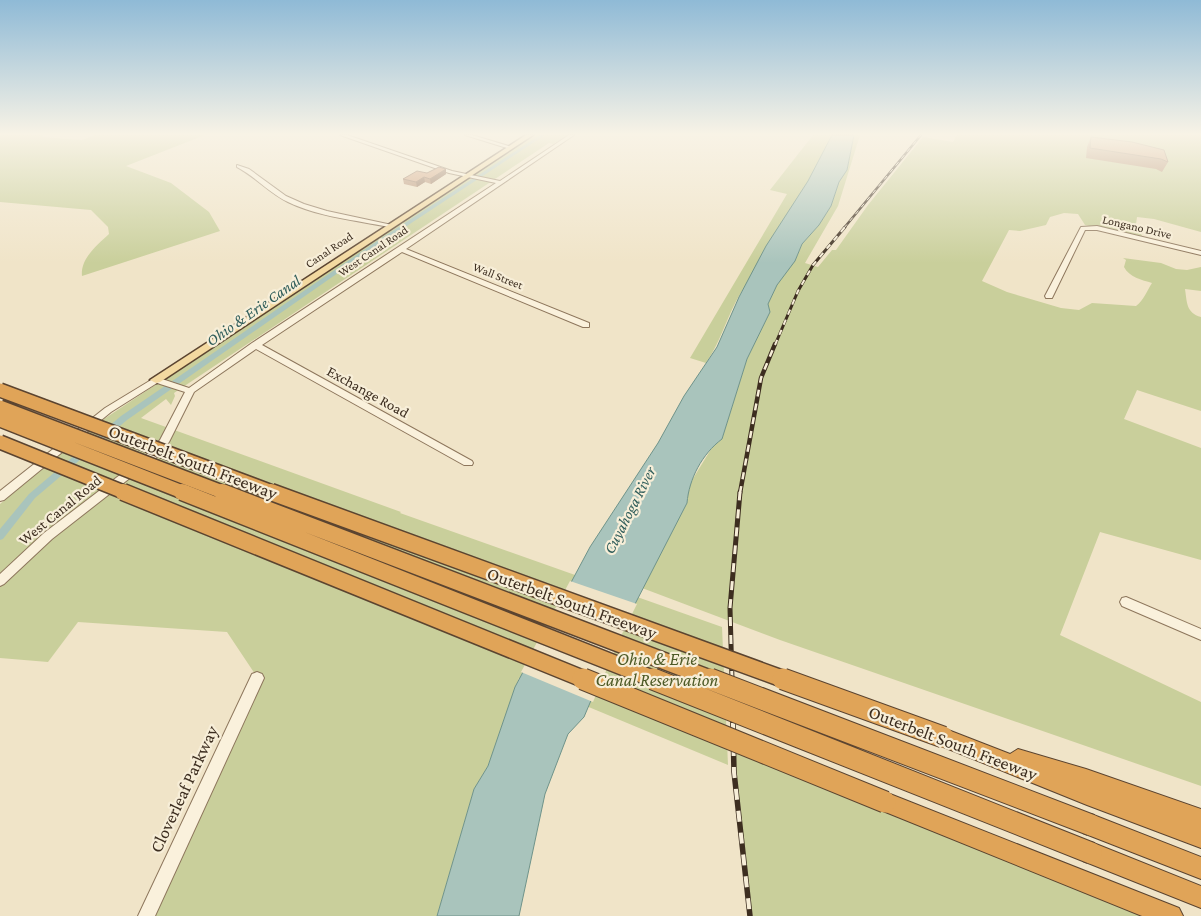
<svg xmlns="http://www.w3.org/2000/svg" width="1201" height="916" font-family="'Crimson Pro',serif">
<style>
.green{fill:#c9cf9b}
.water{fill:#a9c4bc;stroke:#6f938a}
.pier{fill:#f0e4c8}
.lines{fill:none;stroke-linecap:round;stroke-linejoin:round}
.canal{fill:#a9c4bc;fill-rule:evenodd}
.minor-casing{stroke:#8d765c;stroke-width:2}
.major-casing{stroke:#5b4430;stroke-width:3}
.highway-casing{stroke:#5b4430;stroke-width:2}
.minor{fill:#faf1dc;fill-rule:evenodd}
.major{fill:#f3d9a0;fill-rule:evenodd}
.highway{fill:#e0a458;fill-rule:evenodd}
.rail-far4-casing{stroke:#3d2e20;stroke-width:2.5}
.rail-far3-casing{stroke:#3d2e20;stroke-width:3}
.rail-far2-casing{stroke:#3d2e20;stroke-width:4.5}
.rail-far1-casing{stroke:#3d2e20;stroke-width:5}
.rail-casing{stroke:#3d2e20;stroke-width:5.5}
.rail-far4{stroke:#f7eed8;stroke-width:1;stroke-dasharray:4.5;stroke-linecap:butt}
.rail-far3{stroke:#f7eed8;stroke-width:2;stroke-dasharray:5.5;stroke-linecap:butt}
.rail-far2{stroke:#f7eed8;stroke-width:2.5;stroke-dasharray:7;stroke-linecap:butt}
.rail-far1{stroke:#f7eed8;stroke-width:3;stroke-dasharray:9;stroke-linecap:butt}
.rail{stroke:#f7eed8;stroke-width:4;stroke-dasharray:11;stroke-linecap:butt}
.highway-bridge-far2-casing{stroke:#5b4430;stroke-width:16;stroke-linecap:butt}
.highway-bridge-far1-casing{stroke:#5b4430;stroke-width:19;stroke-linecap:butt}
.highway-bridge-casing{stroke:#5b4430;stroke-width:23;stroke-linecap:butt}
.highway-bridge-far2{stroke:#e0a458;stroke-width:13}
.highway-bridge-far1{stroke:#e0a458;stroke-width:16}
.highway-bridge{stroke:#e0a458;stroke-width:21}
.wall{fill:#b2896c}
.shaded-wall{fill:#916f58}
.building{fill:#cf9f7d;stroke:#916f58}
.labels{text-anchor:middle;stroke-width:4.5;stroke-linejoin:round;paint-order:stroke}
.far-street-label{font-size:12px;fill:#3d2e20;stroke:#f7eed8}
.street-label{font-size:15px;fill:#3d2e20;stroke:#f7eed8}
.water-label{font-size:16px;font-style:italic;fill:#2f5d5a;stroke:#f7eed8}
.near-street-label{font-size:18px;fill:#3d2e20;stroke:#f7eed8}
.near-park-label{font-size:18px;font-style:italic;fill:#4d5a26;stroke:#f7eed8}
</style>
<rect width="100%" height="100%" fill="#f0e4c8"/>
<path class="green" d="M0,135H43L42,137L82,140L95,135H205L126,166L171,183L209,212L220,231L82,276C80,259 97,245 109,234L108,227L91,210L0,202Z
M537,135H569L553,144L549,143L174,393L175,396L171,405L166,399L141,418L401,512L400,513L722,627L728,765L519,678L488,766L474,789L437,916H146L257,677L227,632L78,622L48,662L0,658V504L98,423L515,146Z
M813,135H832C809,191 771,242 740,294C727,316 721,341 706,363L690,358L787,194L770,190Z
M854,135H860L838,206L805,263L818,267L832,250H836L868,205L923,137L953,142L957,135H1201V232L1154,219L1137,217L1136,224L1143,238L1085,225L1078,214L1064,213L1050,217L1046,225L1020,231L1009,230L982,281L1007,292L1061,308L1079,310L1092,303L1136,306C1143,301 1147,291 1152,283C1142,280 1129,277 1124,267L1126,260L1123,258L1161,263L1176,269L1187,270L1201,267V291L1185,289C1187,302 1186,313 1201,317V411L1137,390L1124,419L1201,448V560L1100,532L1060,635L1201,702V786L780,640L642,588L687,503L689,485L713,446L722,439L747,359L770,312L768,304L777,285L795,261L802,244L819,225L831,206L839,182L847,170Z
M733,736L1159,916H750L734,772Z"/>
<path class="water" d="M832,135H854L847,170L839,182L831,206L819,225L802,244L795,261L777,285L768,304L770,312L747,359L722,439C702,454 689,479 687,503L617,639L584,717L568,734L545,794L519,916H437L474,789L488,766L515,687L590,547L658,443L684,396L717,347L739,297L766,246L808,181Z"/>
<path class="pier" d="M570,581L637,604L619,640L593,702L521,672Z"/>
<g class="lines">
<path class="canal" d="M540,135H545L381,243L127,420L35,498L3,539L0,540V529L29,494L121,416L377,241Z"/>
<defs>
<path id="minor" d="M340,135H347L452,171L500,181L569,135H574L406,249L589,323V327H583L402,252L262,345L472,461L473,463L472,465H464L256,349L194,392L169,442L158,456L52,539L4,584L0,586V574L44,533L150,452L160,440L185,392L157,383L111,412L4,500L0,501V491L105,408L156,377L189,388L252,343L496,183L449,173Z
M465,135H472L512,147L507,148Z
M237,165L249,169L286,196L304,204L327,211L392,225L389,227C355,220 319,217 288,202C269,193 256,177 237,167Z
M1097,226L1201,251V255L1097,230H1085L1053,296L1052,298H1046L1045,296L1081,227Z
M1126,597L1201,629V640L1122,606L1120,602L1122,598Z
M257,672L262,674L264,678L155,916H138L252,674Z"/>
<path id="major" d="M526,135H533L160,382L156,383L150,380Z"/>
<path id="highway" d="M943,728L1010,754L1018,749L1086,769L1201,809V848L1087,805L936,744L933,737L936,730Z
M885,792L1179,908L1183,916H1142L878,809L875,802L878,795Z
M1091,814L1201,857V879L1083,833L1080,825L1083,817Z
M1091,842L1201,886V908L1083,861L1080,853L1083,845Z"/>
</defs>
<use href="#minor" class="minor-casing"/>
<use href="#major" class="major-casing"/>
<use href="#highway" class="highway-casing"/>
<use href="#minor" class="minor"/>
<use href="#major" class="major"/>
<use href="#highway" class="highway"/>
<defs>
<path id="rail-far4" d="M844,228L921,135"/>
<path id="rail-far3" d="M775,345L798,291L813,265L845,227"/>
<path id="rail-far2" d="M740,493L761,378L775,344"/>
<path id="rail-far1" d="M732,680L730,608L740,492"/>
<path id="rail" d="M732,679L734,772L750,916"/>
</defs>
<use href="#rail-far4" class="rail-far4-casing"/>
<use href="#rail-far3" class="rail-far3-casing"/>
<use href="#rail-far2" class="rail-far2-casing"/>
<use href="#rail-far1" class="rail-far1-casing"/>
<use href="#rail" class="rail-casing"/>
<use href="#rail-far4" class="rail-far4"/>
<use href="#rail-far3" class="rail-far3"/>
<use href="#rail-far2" class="rail-far2"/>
<use href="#rail-far1" class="rail-far1"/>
<use href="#rail" class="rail"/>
<defs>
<path id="highway-bridge-far2" d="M0,390L275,493
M0,407L225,493
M0,420L185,493
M0,442L126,493"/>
<path id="highway-bridge-far1" d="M123,492L586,680
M182,492L656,680
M222,492L714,680
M271,492L786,680"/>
<path id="highway-bridge" d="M583,679L885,802
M653,679L1091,853
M710,679L1091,825
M783,679L943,737"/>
</defs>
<use href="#highway-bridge-far2" class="highway-bridge-far2-casing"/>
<use href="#highway-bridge-far1" class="highway-bridge-far1-casing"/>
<use href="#highway-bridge" class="highway-bridge-casing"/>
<use href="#highway-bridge-far2" class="highway-bridge-far2"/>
<use href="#highway-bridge-far1" class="highway-bridge-far1"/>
<use href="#highway-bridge" class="highway-bridge"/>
</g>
<path class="wall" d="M1091,137L1132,142L1168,162L1162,172L1156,169L1086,158L1087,147Z
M446,169V174L431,184L425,182L417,187L404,184L403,179Z"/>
<path class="shaded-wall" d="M446,169V174L431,184L430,179Z
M424,177L425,182L417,187L416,182Z"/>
<path class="building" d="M1091,137L1132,142L1164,150L1168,162L1161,159L1090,148Z
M439,167L446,169L430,179L424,177L416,182L403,179L417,171L427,173Z"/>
<linearGradient id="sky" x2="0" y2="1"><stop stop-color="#8fbad6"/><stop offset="0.51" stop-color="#f8f3e6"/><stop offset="1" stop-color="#f8f3e6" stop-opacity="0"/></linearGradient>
<rect width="1201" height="263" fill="url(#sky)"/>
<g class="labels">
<g class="far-street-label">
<text transform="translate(1137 227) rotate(13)" y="4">Longano Drive</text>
<text transform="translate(329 250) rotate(-34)" y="4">Canal Road</text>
<text transform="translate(373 251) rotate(-34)" y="4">West Canal Road</text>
<text transform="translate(498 276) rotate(22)" y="4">Wall Street</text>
</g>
<g class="street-label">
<text transform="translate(368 392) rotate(29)" y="5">Exchange Road</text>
<text transform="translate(60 510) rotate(-39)" y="5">West Canal Road</text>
</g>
<g class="water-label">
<text transform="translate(253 310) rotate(-35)" y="6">Ohio &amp; Erie Canal</text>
<text transform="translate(629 510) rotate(-63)" y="6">Cuyahoga River</text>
</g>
<g class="near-street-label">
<text transform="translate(193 462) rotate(21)" y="6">Outerbelt South Freeway</text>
<text transform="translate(572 603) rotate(20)" y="6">Outerbelt South Freeway</text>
<text transform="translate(953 743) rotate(21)" y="6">Outerbelt South Freeway</text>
<text transform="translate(184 789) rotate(-65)" y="6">Cloverleaf Parkway</text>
</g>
<g class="near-park-label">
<text x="657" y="665">Ohio &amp; Erie<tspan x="657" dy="21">Canal Reservation</tspan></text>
</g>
</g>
</svg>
